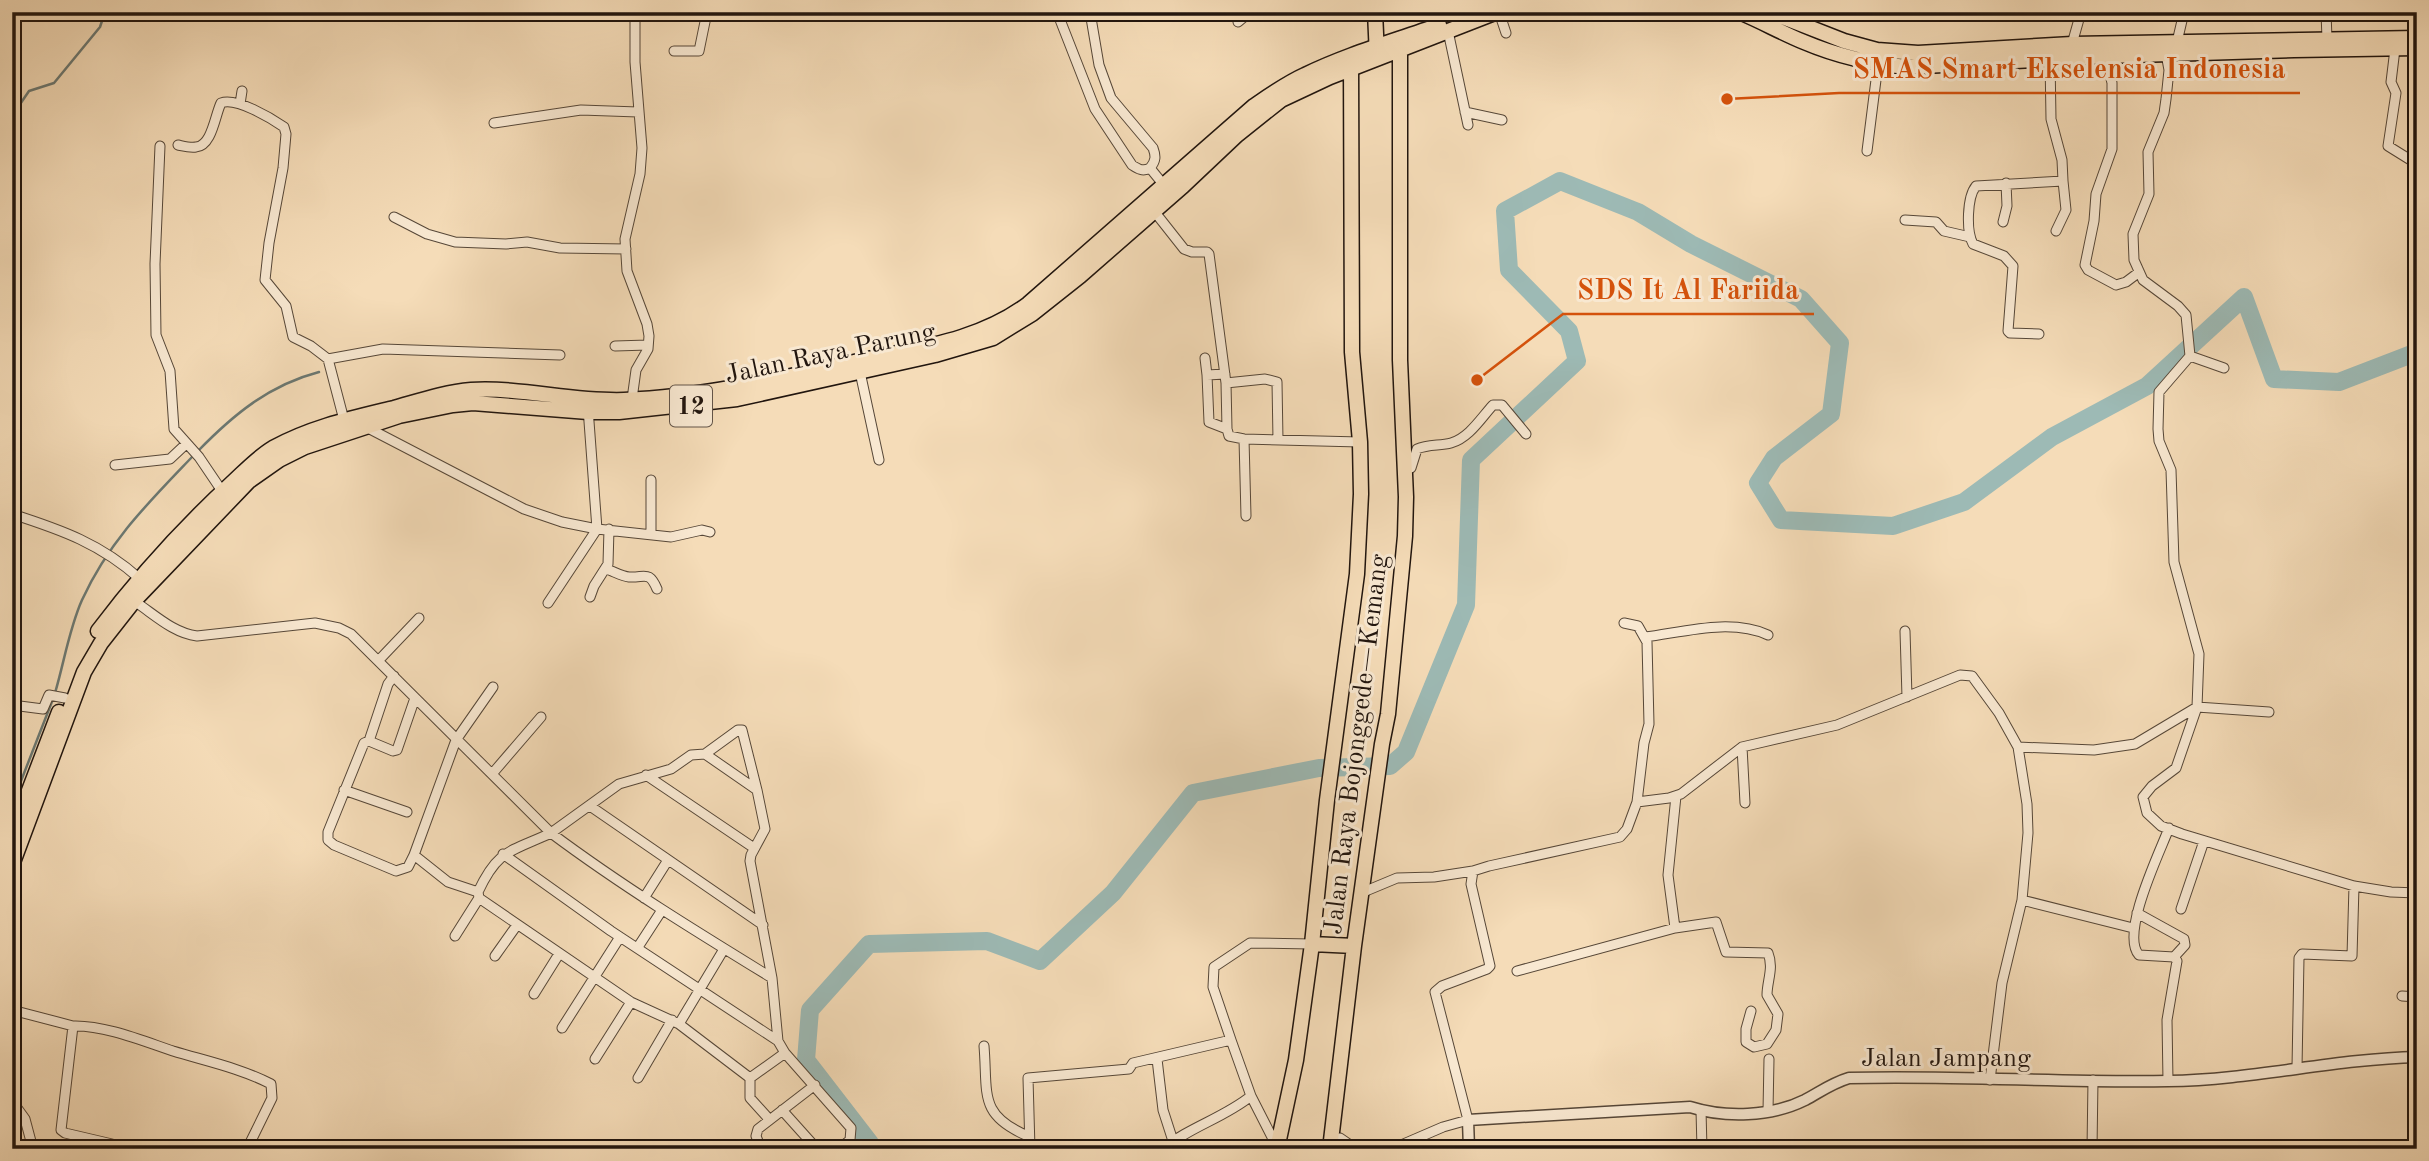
<svg xmlns="http://www.w3.org/2000/svg" width="2429" height="1161" font-family="'Old Standard TT',serif">
<style>
.lines{fill:none;stroke-linecap:round;stroke-linejoin:round}
.stream{stroke:#6b7872;stroke-width:2.5}
.river{stroke:#9dbab5;stroke-width:18}
.minor-casing{stroke:#564738;stroke-width:11}
.tertiary-casing{stroke:#564738;stroke-width:13}
.primary-casing{stroke:#21150e;stroke-width:17}
.trunk-casing{stroke:#21150e;stroke-width:17}
.minor{stroke:#f8e8d1;stroke-width:9}
.tertiary{stroke:#f8e8d1;stroke-width:10}
.primary{stroke:#f5dcb8;stroke-width:14}
.trunk{stroke:#f5dcb8;stroke-width:14}
.labels{text-anchor:middle;stroke-width:6;stroke-linejoin:round;paint-order:stroke}
.shield{fill:#f8e8d1;stroke:#625448;stroke-width:2}
.shield-label{font-size:24px;font-weight:bold;fill:#21150e}
.street-label{font-size:26px;fill:#21150e;stroke:#f8e8d1}
.leader{fill:none;stroke:#d4520c;stroke-width:2.5}
.callout-dot{fill:#d4520c;stroke:#f8e8d1;stroke-width:2.5}
.callout-label{font-size:28px;text-anchor:middle;font-weight:bold;fill:#d4520c;stroke:#f8e8d1;stroke-width:6;stroke-linejoin:round;paint-order:stroke}
</style>
<rect width="100%" height="100%" fill="#f5dcb8"/>
<filter id="stains"><feTurbulence type="fractalNoise" baseFrequency=".00286" numOctaves="4"/><feColorMatrix values="0 0 0 0 .2 0 0 0 0 .09 0 0 0 0 .02 0 0 0 .5 -.17"/></filter>
<radialGradient id="worn" r=".72"><stop offset=".6" stop-color="#630" stop-opacity="0"/><stop offset="1" stop-color="#630" stop-opacity=".3"/></radialGradient>
<g class="lines">
<path class="stream" d="M12,116L29,91L54,83L100,27L105,12
M198,451C233,415 269,385 319,372
M55,693C64,663 69,629 82,600C109,541 149,502 193,456
M12,804L53,699"/>
<path class="river" d="M871,1149L870,1143L806,1060L810,1010L869,944L987,941L1040,961L1113,893L1193,793L1319,768L1390,766L1406,752L1466,605L1471,460L1577,361L1569,331L1509,270L1505,211L1560,181L1638,212L1691,244L1801,299L1840,343L1831,414L1774,458L1758,483L1781,520L1893,526L1964,502L2052,437L2147,386L2244,297L2274,379L2339,382L2417,352"/>
<defs>
<path id="minor" d="M619,12L635,15
M1057,12L1095,109L1132,165C1138,169 1143,172 1150,168
M1090,12L1099,65L1111,98L1153,148C1156,156 1156,161 1150,168
M1499,12L1506,33
M2326,12L2327,39
M1238,22L1250,12
M1448,31L1468,125
M2177,42L2184,12
M2072,44L2081,12
M2395,49L2391,82L2396,93L2388,146L2417,164
M674,51H699L707,12
M2166,54L2169,70L2166,99L2164,113L2148,152L2149,194L2133,234L2134,260L2143,280L2178,306L2186,315L2190,356L2159,392L2158,429L2159,441L2171,470L2174,562L2199,654L2197,707L2176,768L2152,786L2143,797L2147,813L2161,826L2182,834L2354,886L2391,892L2417,893
M2106,56L2112,83V149L2096,194L2094,221L2085,265L2088,270L2116,285L2126,282L2138,273
M240,104L242,91
M1465,112L1502,120
M494,123L581,110L638,112
M178,145C183,146 190,148 196,147C212,146 215,115 221,103C236,97 271,118 284,127L286,134L283,168L269,243L265,280L286,306L293,337L311,346L328,359L344,420
M160,146L155,264L156,335L170,371L174,429L199,457L224,494
M1867,151L1878,64
M1150,168L1167,189
M1154,211L1184,249L1192,252H1207L1209,254L1226,383L1227,429L1229,436L1244,439L1360,442
M394,217L427,234L455,242L506,244L527,242L560,248L626,249
M1905,220L1936,222L1944,231L1970,237
M2003,222L2007,206L2006,183
M2056,231L2066,210L2063,181
M2039,334L2010,333L2008,331L2013,266L2004,256L1973,244C1966,231 1967,197 1976,186L2063,181L2062,160L2051,119L2050,59
M615,346L648,345
M2190,356L2224,368
M1205,358L1207,375L1225,374
M328,359L383,349L560,355
M860,372L879,460
M1207,375L1209,422L1227,429
M1226,383L1265,379L1277,382L1278,440
M632,399L636,370L648,349L649,336L647,324L627,271L625,239L640,174L642,148L635,62V12
M588,408L597,529L671,537L702,530L710,532
M368,428L524,509L562,522L597,529L548,603
M1244,439L1246,516
M115,465L170,459L186,444
M1404,470L1411,468L1417,449C1428,444 1440,446 1451,443C1469,438 1481,418 1493,405H1502L1526,434
M12,514C62,530 101,544 140,579
M651,534V480
M606,569C613,571 621,576 629,577C645,578 649,570 657,589
M590,597L594,586L608,564L609,529
M134,601C154,614 173,633 197,636L315,623L339,628L351,634L551,833L619,784L671,769L691,755L705,754L757,790L765,829L751,855L750,861L772,978L778,1041L785,1053L851,1128L850,1140L839,1149
M1905,631L1907,697
M1645,637C1684,632 1731,618 1768,635
M379,660L419,618
M415,698L397,750L393,751L369,741L364,743L328,832V840L334,845L396,871L408,867L414,855L448,882L478,892C498,849 510,852 551,833C622,886 697,932 772,978
M12,705L43,709L49,695L65,698
M369,741L388,684L394,676
M1742,747L1745,803
M2018,747L2094,750L2135,744L2197,707L2269,712
M705,754L738,730H742L757,790
M492,774L541,717
M646,775L754,848
M344,790L407,812
M1637,802L1669,798L1681,794L1742,747L1837,725L1960,675L1972,676L1999,713L2018,747L2027,804L2028,833L2022,900L2002,983L1990,1080
M590,806L763,925
M503,854L611,931L778,1041
M414,855L456,740L493,687
M478,892L479,898L631,1002L679,1024L750,1078L785,1053
M1361,893L1397,878L1434,877L1473,871
M644,898L668,860
M2022,900L2133,928
M2181,909L2204,841
M2137,913L2184,939L2185,945L2174,957
M1675,928L1668,875L1676,796
M455,936L479,898
M638,947L662,910
M495,956L517,925
M1517,971L1675,928L1716,922L1726,952L1768,953C1774,968 1767,981 1767,995L1778,1014L1776,1030L1767,1044L1754,1047L1746,1042V1029L1751,1011
M534,994L559,954
M2402,996L2417,997
M12,1010L73,1026L61,1130L65,1133L112,1144
M679,1024L724,949
M73,1026C104,1025 143,1041 173,1051C206,1061 240,1068 271,1084L272,1098L247,1149
M562,1028L620,937
M1231,1040L1213,987L1214,967L1250,943L1312,944
M984,1046C988,1094 978,1115 1028,1136
M595,1059L631,1002
M1157,1059L1163,1110L1173,1141
M2297,1068L2299,958L2302,954L2352,956L2354,886
M638,1078L672,1020
M750,1078V1098L769,1119
M2168,1081L2167,1020L2177,961L2174,957L2139,955C2120,934 2159,854 2169,828
M12,1101L25,1119L33,1149
M782,1110L817,1149
M1701,1110L1702,1149
M1768,1111L1769,1059
M1340,1138L1356,1149
M761,1149L756,1136L758,1129L815,1085
M1030,1149L1028,1078L1129,1069L1133,1063L1231,1040L1251,1096L1277,1147
M1163,1149C1189,1127 1224,1118 1251,1096
M1392,1149L1443,1127L1468,1120L1435,992L1442,986L1487,969L1490,966L1471,884L1473,871L1489,866L1620,837L1627,829L1637,802L1644,743L1649,724L1647,642L1638,626L1624,623
M2092,1149L2093,1080"/>
<path id="tertiary" d="M1469,1149L1468,1120L1690,1107C1725,1118 1771,1117 1805,1100C1820,1092 1832,1083 1849,1078C1956,1075 2062,1083 2168,1081C2252,1080 2333,1059 2417,1057"/>
<path id="primary" d="M1375,12L1377,56"/>
<path id="trunk" d="M1739,12C1761,21 1782,33 1804,42C1837,56 1872,64 1907,67L2106,56L2294,50L2417,48
M1770,12L1844,41L1877,50L1918,53L2072,44L2417,38
M98,631C138,578 184,527 233,482C246,470 258,457 273,448C311,427 353,418 394,408C419,401 445,392 471,390C522,387 573,402 624,400C702,397 779,379 854,362C915,348 977,342 1028,304L1254,106C1270,95 1287,83 1305,75C1348,54 1395,41 1439,25
M12,835L59,712
M12,865L84,672L101,643L134,601L249,481L279,460L305,447L399,416L453,405L473,403L588,412H619L737,399L935,355L993,338L1032,314L1080,276L1183,186L1237,135L1281,100L1330,77L1497,12
M1312,944L1354,946
M1277,1149L1296,1060L1312,944L1327,800L1357,574L1361,494L1360,442L1352,352L1351,60
M1330,1149L1354,946L1382,744L1388,714L1405,536L1406,497L1400,360V42"/>
</defs>
<use href="#minor" class="minor-casing"/>
<use href="#tertiary" class="tertiary-casing"/>
<use href="#primary" class="primary-casing"/>
<use href="#trunk" class="trunk-casing"/>
<use href="#minor" class="minor"/>
<use href="#tertiary" class="tertiary"/>
<use href="#primary" class="primary"/>
<use href="#trunk" class="trunk"/>
</g>
<g class="labels">
<rect class="shield" x="670" y="385.5" width="42" height="41" rx="5"/>
<g class="shield-label">
<text x="691" y="414">12</text>
</g>
<g class="street-label">
<text transform="translate(830 352) rotate(-12)" y="9">Jalan Raya Parung</text>
<text transform="translate(1355 744) rotate(-83)" y="9">Jalan Raya Bojonggede—Kemang</text>
<text x="1946" y="1066">Jalan Jampang</text>
</g>
</g>
<path class="leader" d="M1727 99L1839 93H2300M1477 380L1563 314H1814"/>
<g class="callout-dot">
<circle cx="1727" cy="99" r="7"/>
<circle cx="1477" cy="380" r="7"/>
</g>
<g class="callout-label">
<text x="2069" y="78">SMAS Smart Ekselensia Indonesia</text>
<text x="1688" y="299">SDS It Al Fariida</text>
</g>
<rect width="2429" height="1161" fill="none" stroke="#f5dcb8" stroke-width="42"/>
<rect x="14" y="14" width="2401" height="1133" fill="none" stroke="#21150e" stroke-width="3.5"/>
<rect x="21" y="21" width="2387" height="1119" fill="none" stroke="#21150e" stroke-width="2"/>
<rect width="100%" height="100%" filter="url(#stains)"/>
<rect width="100%" height="100%" fill="url(#worn)"/>
</svg>
